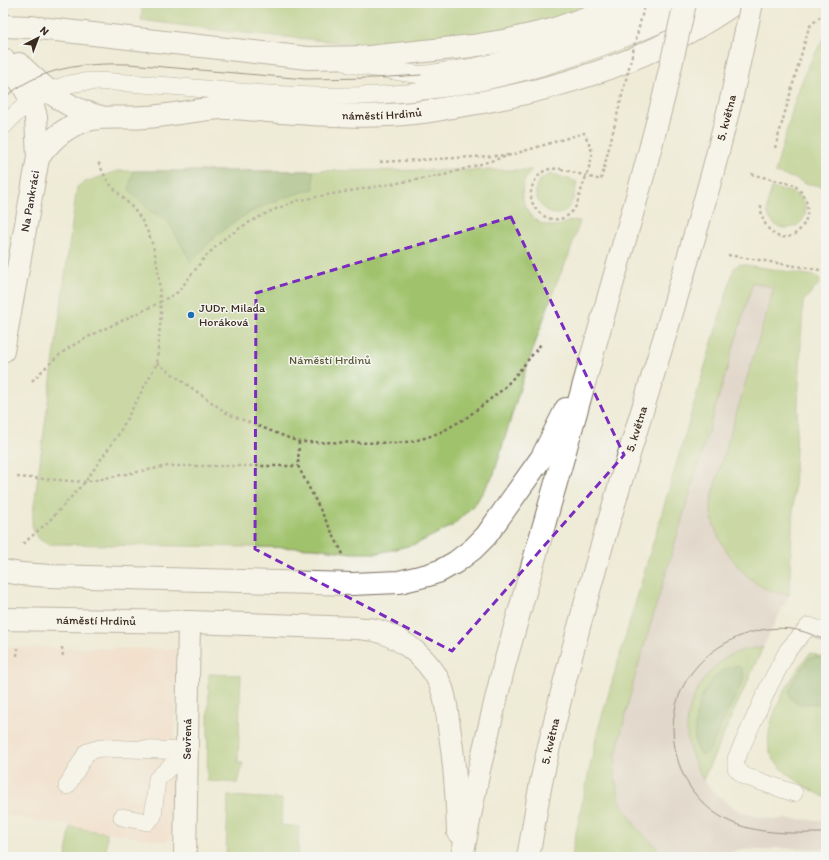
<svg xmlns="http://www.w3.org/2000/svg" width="829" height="860" font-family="Itim,sans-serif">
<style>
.built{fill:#f5d3c1}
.industrial{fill:#d1c0bc}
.green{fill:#a0c26c;stroke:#6e7645}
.forest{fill:#80a860;stroke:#5e693f}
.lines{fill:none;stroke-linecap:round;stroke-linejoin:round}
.service-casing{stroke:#7a6e5f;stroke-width:18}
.minor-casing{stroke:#7a6e5f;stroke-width:24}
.tertiary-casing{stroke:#7a6e5f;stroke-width:24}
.secondary-casing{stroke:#7a6e5f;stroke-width:24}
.path{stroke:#7a6e5f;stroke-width:2.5;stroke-dasharray:3 3;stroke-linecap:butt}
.service{stroke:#fff;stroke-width:17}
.minor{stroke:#fff;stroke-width:22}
.tertiary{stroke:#fff;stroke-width:22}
.secondary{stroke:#fff;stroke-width:22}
.tram{stroke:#3b2a1e;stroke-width:1}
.secondary-bridge-casing{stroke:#7a6e5f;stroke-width:24;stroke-linecap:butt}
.path-bridge{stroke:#7a6e5f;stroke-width:2.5;stroke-dasharray:3 3;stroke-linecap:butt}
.secondary-bridge{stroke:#fff;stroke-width:22}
.marked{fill:none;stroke:#7b2cbf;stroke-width:3;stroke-dasharray:8 5;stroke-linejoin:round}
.poi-dot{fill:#1f6fb2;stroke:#f6f6f2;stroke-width:1.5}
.labels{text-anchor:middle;stroke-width:3;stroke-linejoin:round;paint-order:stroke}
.street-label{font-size:12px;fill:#3b2a1e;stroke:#f6f6f2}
.poi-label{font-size:12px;fill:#3b2a1e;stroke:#f6f6f2;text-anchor:start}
.park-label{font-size:12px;fill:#595835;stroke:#f6f6f2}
</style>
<rect width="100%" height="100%" fill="#f6f6f2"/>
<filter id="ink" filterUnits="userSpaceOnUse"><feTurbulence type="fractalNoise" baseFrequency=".025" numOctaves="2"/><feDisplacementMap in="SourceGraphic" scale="8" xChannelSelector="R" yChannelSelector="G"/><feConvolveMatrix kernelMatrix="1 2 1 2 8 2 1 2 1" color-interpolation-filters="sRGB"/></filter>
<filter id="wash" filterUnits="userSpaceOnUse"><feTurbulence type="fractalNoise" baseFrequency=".012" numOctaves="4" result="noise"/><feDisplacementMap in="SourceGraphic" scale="16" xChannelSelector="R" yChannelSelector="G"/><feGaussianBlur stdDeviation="0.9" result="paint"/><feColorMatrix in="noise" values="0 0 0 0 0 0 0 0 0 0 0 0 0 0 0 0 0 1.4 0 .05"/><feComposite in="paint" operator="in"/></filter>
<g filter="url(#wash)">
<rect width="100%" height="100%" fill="#eeebd7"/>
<path class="built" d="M3,647L176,649L173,834L166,842L3,815Z"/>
<path class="industrial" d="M753,282L774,288L716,481L711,504L714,525L721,542L732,560L759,585L772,592L789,595L763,647L749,648L726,658L688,713V742L691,755L703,780L715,793L727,803L739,811L755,816L772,819L826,820V849L774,848L767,850H737L723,857H668L646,839L636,827L620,801L615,777L616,755L633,683Z"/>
<path class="green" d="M143,3H599L518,30L422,45L357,44L224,31L141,20Z
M826,34V187L804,183L797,179L775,173L796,97L807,68Z
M532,170C528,175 524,180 523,186C519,205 533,226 553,226C564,226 569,218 580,221L569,255L556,284L524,375L494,474L476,503L452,526L416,544L379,553H352L314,548L48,544C38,540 32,533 32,521L77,187L85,182L117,171Z
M553,174L577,182C575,191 574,201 568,208C550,231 514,182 553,174Z
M772,188C779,190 787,190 793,193C799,196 803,200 805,207C810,230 770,239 767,209C767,202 770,195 772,188Z
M740,264L815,276L819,278L820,283L803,302L789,595C779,593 769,591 760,586C738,572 708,532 711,505C712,497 714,489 716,481L774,288L753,282L633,683L616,755L615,777L620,801L636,827L658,849L659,854L658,857H571L597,733L734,268Z
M763,647L703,780C697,768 691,756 688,743C682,711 699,677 725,658C736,651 750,648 763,647Z
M810,653L826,658V798C808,788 787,777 774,760C754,733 792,675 810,653Z
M209,674L241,675L238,763H243L238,783L207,781Z
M228,796L282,799L281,825L299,827L298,857H226Z
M70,827L107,833L106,857H66Z"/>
<path class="forest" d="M133,171H313L314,189C277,198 240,213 212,240C205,247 198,255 191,262L168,221L149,210L129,190Z
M816,657L826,660V703L798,704L791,699L789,692L794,680L809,658Z
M736,666L742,668L744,674L743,681L709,751L706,754L702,755C696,751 695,745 695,738C694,717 699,693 715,677C721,670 728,667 736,666Z"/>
</g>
<g filter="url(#ink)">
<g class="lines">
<defs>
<path id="service" d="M349,64L421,75L474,67L547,50L614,26L667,3
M3,127C19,108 42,93 66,85C86,79 108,82 128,83C157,85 186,87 216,90C270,95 326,98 380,95C468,90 554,68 635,34C658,25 680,16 701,3
M67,786L87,752L100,748L187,751
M794,793L744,776L736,768V759L769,686L788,650L809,626L826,632
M122,817L147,822L153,816L157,779L187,751"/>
<g id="minor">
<path id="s1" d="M3,619L189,622L185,857"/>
</g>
<g id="tertiary">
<path d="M3,26L30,27L308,58L369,57L472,46L509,40L552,30L592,16L625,3"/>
<path d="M3,59L23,85L32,102L36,117L38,158L3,351"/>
<path d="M19,64C37,81 56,100 80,110C86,113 94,115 101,117"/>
<path id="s2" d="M38,158C49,142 61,130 79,123C101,114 122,119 145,117C171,116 196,109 222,108C241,107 261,111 281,112C325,115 369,118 413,113C427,112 440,109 453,107C552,92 653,61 735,3"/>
</g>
<g id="secondary">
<path d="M3,571L21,574L50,576L352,584L399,582L428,575L440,571L456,562L473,549L486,536L542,457L566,409"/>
<path d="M189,622L357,628C363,629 369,629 375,630C405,638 436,664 444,695C447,708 448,721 450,734C455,767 457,799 458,832"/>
<path d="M462,857L479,770L504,666L644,172"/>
<path id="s3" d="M528,857C533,832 536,807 541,783C585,575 657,375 713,171"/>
</g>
</defs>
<use href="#service" class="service-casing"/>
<use href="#minor" class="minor-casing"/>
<use href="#tertiary" class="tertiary-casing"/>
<use href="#secondary" class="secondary-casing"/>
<path class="path" d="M775,148L809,27L826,11
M380,162L510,155
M761,205C761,213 762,219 766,225C787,260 829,212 794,185
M728,255L826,271
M157,363L228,414L299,442L397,443L414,441L428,437L443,431L466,418L502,390L515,376L541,344
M32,381C44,369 57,355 72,346C100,329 131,318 160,302C159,272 157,243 139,216C131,204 119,195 110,184C105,178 102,169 98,162
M299,442L298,466L344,556
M17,477L85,482L168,466H298
M23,544L49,521L85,482L118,435L157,363L161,313L160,302L178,292L205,257L225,238L246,224L271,211L296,201L326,195L444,175L584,133C587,139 591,147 592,153C593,159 583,184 581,191C579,196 578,201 576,206C558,238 515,206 537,178C543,169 551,168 561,169
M62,647L63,657
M17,656L18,648"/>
<use href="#service" class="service"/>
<use href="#minor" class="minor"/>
<use href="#tertiary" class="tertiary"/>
<use href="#secondary" class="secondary"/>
<path class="tram" d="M3,99C40,67 81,63 129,64L306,79L374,78L421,75
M826,640C817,637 807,632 797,630C778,626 757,629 738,637C682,661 658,717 683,774C692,795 711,814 733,823C762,835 796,833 826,833"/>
<defs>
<g id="secondary-bridge">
<path id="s4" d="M713,171L731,100L752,3"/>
<path d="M644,172L664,96L685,3"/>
</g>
</defs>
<use href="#secondary-bridge" class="secondary-bridge-casing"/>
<path class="path-bridge" d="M561,169L601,180L645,3
M751,174L794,185"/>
<use href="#secondary-bridge" class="secondary-bridge"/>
</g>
</g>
<path d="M0 0H829V860H0ZM511,217L624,455L452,651L255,549L256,293Z" fill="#eeebd7" fill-opacity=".55" fill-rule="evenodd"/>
<path class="marked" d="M511,217L624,455L452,651L255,549L256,293Z"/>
<circle class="poi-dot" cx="191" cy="315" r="4"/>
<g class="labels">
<g class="street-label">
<text dy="4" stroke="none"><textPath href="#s2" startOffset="359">náměstí Hrdinů</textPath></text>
<text dy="4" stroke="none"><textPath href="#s4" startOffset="55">5. května</textPath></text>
<text transform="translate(30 201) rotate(-80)" y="4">Na Pankráci</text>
<text dy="4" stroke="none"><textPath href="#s3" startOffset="442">5. května</textPath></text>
<text dy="4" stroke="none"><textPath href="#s1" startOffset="93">náměstí Hrdinů</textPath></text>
<text transform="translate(187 739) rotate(-89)" y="4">Sevřená</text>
<text dy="4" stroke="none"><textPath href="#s3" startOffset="118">5. května</textPath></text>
</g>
<g class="poi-label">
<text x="199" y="312">JUDr. Milada<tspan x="199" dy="14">Horáková</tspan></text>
</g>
<g class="park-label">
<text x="330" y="364">Náměstí Hrdinů</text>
</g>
</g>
<rect width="829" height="860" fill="none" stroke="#f6f6f2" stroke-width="16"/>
<g transform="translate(38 38) rotate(42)" stroke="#f6f6f2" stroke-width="3" paint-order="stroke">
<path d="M0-3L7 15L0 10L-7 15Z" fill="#3b2a1e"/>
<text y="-6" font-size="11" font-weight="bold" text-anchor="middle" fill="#3b2a1e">N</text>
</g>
</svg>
